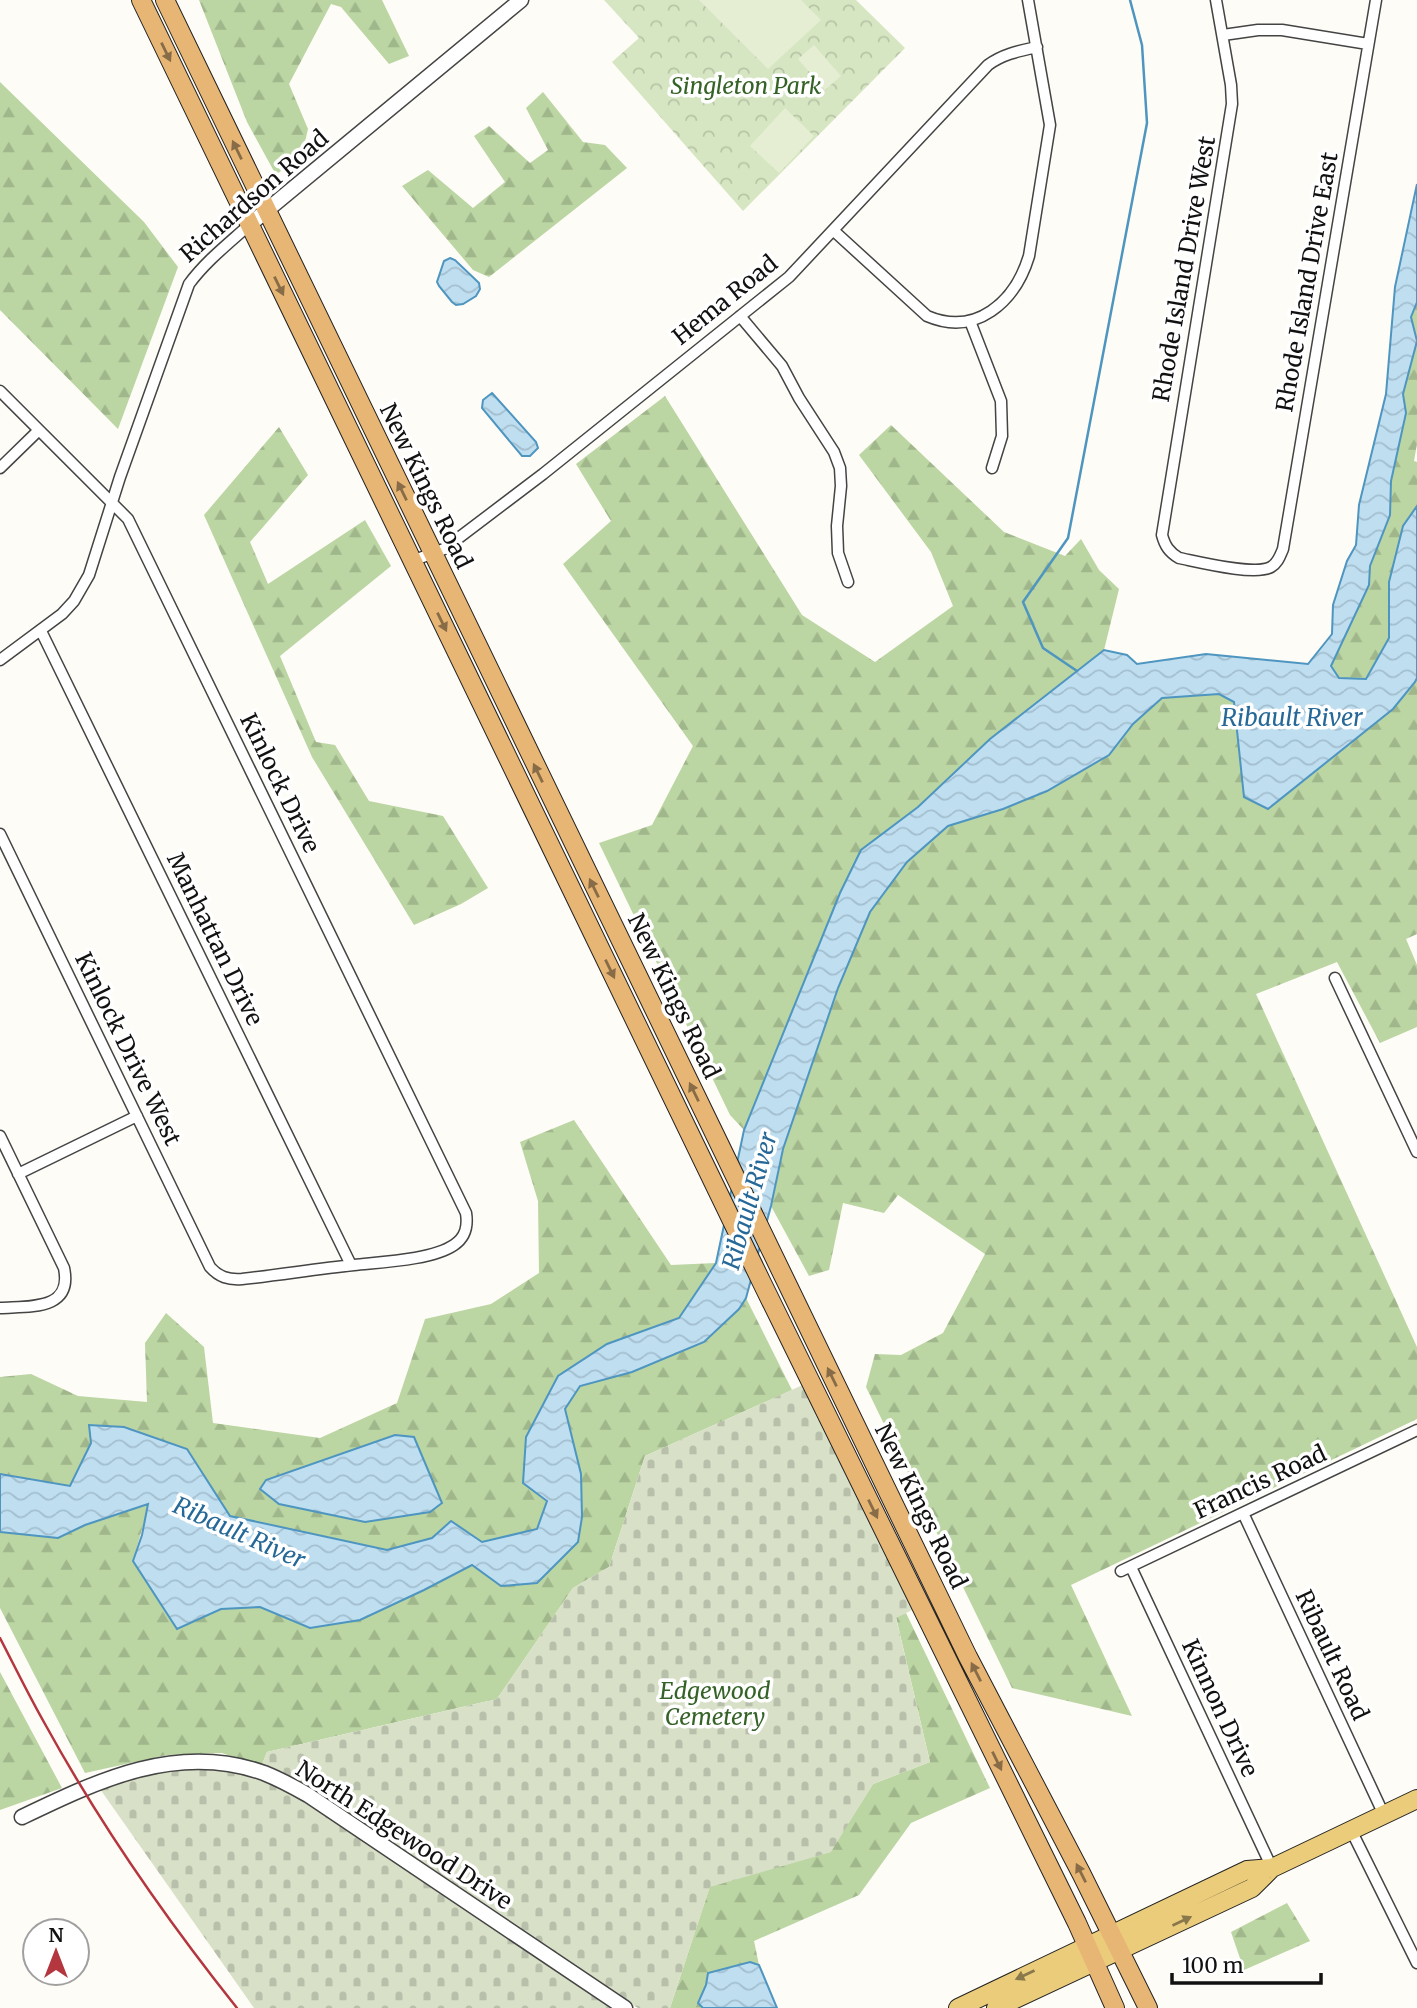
<svg xmlns="http://www.w3.org/2000/svg" width="1417" height="2008" font-family="Merriweather,serif">
<style>
.forest{fill:url(#forest-firs);fill-rule:evenodd}
.cemetery{fill:url(#cemetery-stones)}
.park{fill:url(#park-crowns)}
.pitch{fill:#e5eed3}
.water{fill:url(#water-waves);stroke:#4e95c0;stroke-width:2}
.lines{fill:none;stroke-linecap:round;stroke-linejoin:round}
.stream{stroke:#4e95c0;stroke-width:2.5}
.minor-casing{stroke:#444;stroke-width:13}
.tertiary-casing{stroke:#444;stroke-width:17}
.primary-casing{stroke:#222;stroke-width:20}
.trunk-casing{stroke:#222;stroke-width:20}
.minor{stroke:#fff;stroke-width:10}
.tertiary{stroke:#fff;stroke-width:14}
.primary{stroke:#eacc7a;stroke-width:18}
.trunk{stroke:#e8b674;stroke-width:18}
.rail{stroke:#b4363f;stroke-width:2.5}
.oneway{fill:#876c47}
.oneway2{fill:#88784b}
.labels{text-anchor:middle;stroke-width:7;stroke-linejoin:round;paint-order:stroke}
.park-label{font-size:23px;font-style:italic;fill:#356327;stroke:#fff}
.street-label{font-size:23px;fill:#111;stroke:#fff}
.water-label{font-size:24px;font-style:italic;fill:#266897;stroke:#fff}
</style>
<defs>
<pattern id="forest-firs" width="22" height="20" patternUnits="userSpaceOnUse" patternTransform="scale(1.75)"><rect width="22" height="20" fill="#bbd5a3"/><path d="M5 1l3.5 6h-7zM16 11l3.5 6h-7z" fill="#a0b68b"/></pattern>
<pattern id="cemetery-stones" width="16" height="16" patternUnits="userSpaceOnUse" patternTransform="scale(1.75)"><rect width="16" height="16" fill="#d8e0c7"/><path d="M2 7V4a2 2 0 0 1 4 0v3zM10 15v-3a2 2 0 0 1 4 0v3z" fill="#b8bfaa"/></pattern>
<pattern id="park-crowns" width="20" height="18" patternUnits="userSpaceOnUse" patternTransform="scale(1.75)"><rect width="20" height="18" fill="#d6e6c2"/><path d="M2 6a3 3 0 1 1 6 0M12 15a3 3 0 1 1 6 0" fill="none" stroke="#b7c4a6"/></pattern>
<pattern id="water-waves" width="16" height="10" patternUnits="userSpaceOnUse" patternTransform="scale(1.75)"><rect width="16" height="10" fill="#bfdff1"/><path d="M0 5q4-4 8 0t8 0" fill="none" stroke="#a3bece"/></pattern>
</defs>
<rect width="100%" height="100%" fill="#fefcf6"/>
<path class="forest" d="M199,0H382L409,56L389,64L341,7L331,4L289,84L308,129L302,154L276,175L247,122Z
M0,82L144,222L178,267L118,429L0,310Z
M543,92L583,142L605,145L627,168L489,277L473,270L402,186L428,170L473,208L505,182L474,136L489,126L530,163L548,150L526,108Z
M1417,302V444L1414,461L1417,462V506L1403,526L1389,582V638L1366,679L1339,678L1331,666L1369,585L1370,566L1390,515L1391,481L1406,413L1403,394L1417,341L1411,317Z
M665,396L802,615L875,662L953,606L931,552L859,455L891,425L1004,532L1065,556L1081,539L1099,570L1119,589L1104,650L990,739L918,807L861,850L840,893L744,1130L730,1115L599,843L652,825L693,746L563,564L611,521L576,464Z
M279,427L308,475L250,542L268,584L365,520L391,566L280,656L316,742L335,745L369,801L443,816L488,888L461,904L414,925L312,757L204,515Z
M1417,678V934L1406,939L1417,965V1027L1380,1043L1337,962L1256,994L1417,1347V1419L1071,1585L1132,1716L1012,1688L866,1387L875,1354L901,1355L943,1333L985,1254L898,1195L884,1213L843,1203L829,1270L809,1276L771,1206L783,1149L838,988L870,912L907,862L948,826L1003,809L1047,791L1108,755L1133,724L1162,698L1219,694L1234,702L1244,797L1269,809L1393,709Z
M574,1120L671,1265L716,1263L679,1318L607,1344L558,1376L548,1501L537,1529L482,1542L451,1522L432,1538L387,1550L230,1516L187,1449L91,1443L70,1486L0,1474V1377L31,1374L78,1396L147,1402L145,1343L166,1313L204,1347L213,1423L320,1438L397,1403L425,1319L491,1304L539,1273L538,1201L520,1142ZM395,1435L414,1437L260,1489L266,1480Z
M746,1298L792,1390L645,1456L609,1567L573,1588L497,1699L267,1752L261,1767L222,1753L167,1755L85,1773L0,1608V1532L58,1538L85,1525L149,1504L133,1561L177,1629L221,1609L260,1607L310,1628L360,1620L424,1590L472,1565L501,1586L537,1583L578,1542L581,1474L565,1409L580,1386L632,1372L704,1342L739,1309Z
M906,1613L990,1788L911,1823L859,1895L754,1941L759,1965L749,1962L706,1985L698,2002L703,2008H670L710,1886L830,1852L873,1784L930,1762L896,1617Z
M0,1672L62,1788L0,1810Z
M1287,1903L1310,1941L1244,1970L1231,1932Z"/>
<path class="cemetery" d="M805,1384L914,1609L896,1618L930,1762L873,1784L831,1852L710,1887L670,2008H638L620,1998L261,1767L267,1752L497,1699L573,1588L609,1567L645,1456Z
M176,1768L219,1770L255,1777L296,1795L613,2008H254L100,1789L137,1775Z"/>
<path class="park" d="M604,0H856L905,48L743,211L612,62L639,38Z"/>
<path class="pitch" d="M699,0H801L821,20L768,69Z
M814,45L841,76L825,90L798,59Z
M785,108L814,136L779,173L750,146Z"/>
<path class="water" d="M1417,184V302L1411,317L1417,341L1403,394L1406,413L1391,481L1390,515L1370,566L1369,585L1331,666L1339,678L1366,679L1389,638V582L1403,526L1417,506V678L1415,682L1393,709L1268,809L1244,797L1234,702L1219,694L1162,698L1133,724L1109,755L1047,791L1003,809L948,826L907,862L870,912L838,988L783,1149L771,1206L746,1298L739,1309L704,1342L632,1372L580,1386L565,1409L581,1474L582,1517L578,1542L537,1583L501,1586L472,1565L424,1590L360,1620L310,1628L260,1607L221,1609L177,1629L133,1561L142,1535L148,1504L85,1525L58,1538L0,1532V1474L70,1486L91,1443L89,1425L124,1427L187,1449L230,1516L387,1550L432,1538L451,1521L482,1542L537,1529L547,1501L523,1483L526,1437L558,1376L607,1344L679,1318L716,1263L744,1130L840,893L861,850L918,807L990,739L1104,650L1127,655L1137,664L1206,654L1308,664L1332,634L1333,605L1347,561L1356,545L1359,505L1386,394L1395,287Z
M450,258L455,260L479,283L480,289L476,296L463,304L456,305L452,302L439,286L437,282L444,261Z
M492,393L536,442L538,448L530,456H522L482,408L483,400Z
M395,1435L414,1437L442,1503L430,1512L365,1522L279,1504L260,1489L266,1480Z
M750,1962L759,1965L777,2008H703L698,2003L706,1985L708,1973Z"/>
<g class="lines">
<path class="stream" d="M1077,671L1043,648L1023,602L1068,538L1147,123L1142,45L1130,0"/>
<defs>
<path id="minor" d="M1216,0L1231,85L1232,104L1162,535C1165,546 1169,552 1179,558C1199,562 1255,576 1271,567C1278,563 1280,556 1283,549L1376,0
M1223,35L1258,30H1282L1368,44
M834,231L927,316C976,337 1015,302 1029,256L1050,125L1028,0
M740,316L782,366L799,398L834,452L840,468L841,486L837,526L838,553L848,582
M970,321L1001,401L1002,436L992,468
M0,391L128,519L466,1213C468,1226 466,1237 454,1245C432,1260 381,1262 354,1265C316,1269 279,1275 242,1279C228,1280 219,1277 210,1267L0,834
M0,468L39,430
M412,561L444,549L543,474L789,277L988,65C1003,54 1019,51 1037,47
M41,631L351,1265
M0,660L62,614L74,601L89,575L120,477L189,284C206,261 228,244 249,225
M1335,978L1417,1152
M0,1136L64,1268C73,1311 29,1306 0,1308
M18,1174L137,1116
M1243,1513L1384,1815
M1131,1567L1272,1868
M1121,1571L1417,1430
M1351,1830L1417,1963"/>
<path id="tertiary" d="M249,225L521,0
M22,1817C99,1780 178,1742 264,1773C279,1779 294,1787 308,1795L625,2008"/>
<path id="primary" d="M958,2008L1247,1870L1272,1868
M996,2008L1252,1888L1272,1868L1417,1799"/>
<path id="trunk" d="M141,0L763,1285L1077,1923L1115,2008
M165,0L968,1657L1081,1873L1148,2008"/>
</defs>
<use href="#minor" class="minor-casing"/>
<use href="#tertiary" class="tertiary-casing"/>
<use href="#primary" class="primary-casing"/>
<use href="#trunk" class="trunk-casing"/>
<use href="#minor" class="minor"/>
<use href="#tertiary" class="tertiary"/>
<use href="#primary" class="primary"/>
<use href="#trunk" class="trunk"/>
<path class="rail" d="M0,1638C15,1667 29,1696 45,1724C100,1824 166,1919 237,2008"/>
</g>
<defs><path id="oneway-solid" d="M-6-.8H1V-3.2L6.5 0L1 3.2V.8H-6Z" transform="scale(1.75)"/></defs>
<g class="oneway">
<use href="#oneway-solid" transform="translate(166 52) rotate(64)"/>
<use href="#oneway-solid" transform="translate(237 150) rotate(-116)"/>
<use href="#oneway-solid" transform="translate(279 286) rotate(64)"/>
<use href="#oneway-solid" transform="translate(402 491) rotate(-116)"/>
<use href="#oneway-solid" transform="translate(442 622) rotate(64)"/>
<use href="#oneway-solid" transform="translate(538 773) rotate(-116)"/>
<use href="#oneway-solid" transform="translate(594 888) rotate(-116)"/>
<use href="#oneway-solid" transform="translate(610 969) rotate(64)"/>
<use href="#oneway-solid" transform="translate(694 1092) rotate(-116)"/>
<use href="#oneway-solid" transform="translate(832 1377) rotate(-116)"/>
<use href="#oneway-solid" transform="translate(873 1509) rotate(64)"/>
<use href="#oneway-solid" transform="translate(976 1672) rotate(-117)"/>
<use href="#oneway-solid" transform="translate(997 1761) rotate(64)"/>
<use href="#oneway-solid" transform="translate(1081 1873) rotate(-117)"/>
</g>
<g class="oneway2">
<use href="#oneway-solid" transform="translate(1182 1921) rotate(-25)"/>
<use href="#oneway-solid" transform="translate(1025 1975) rotate(155)"/>
</g>
<g class="labels">
<g class="park-label">
<text x="746" y="94">Singleton Park</text>
<text x="715" y="1699">Edgewood<tspan x="715" dy="26">Cemetery</tspan></text>
</g>
<g class="street-label">
<text transform="translate(254 196) rotate(-41)" y="8">Richardson Road</text>
<text transform="translate(1184 269) rotate(-80)" y="8">Rhode Island Drive West</text>
<text transform="translate(1307 282) rotate(-80)" y="8">Rhode Island Drive East</text>
<text transform="translate(725 300) rotate(-39)" y="8">Hema Road</text>
<text transform="translate(426 486) rotate(64)" y="8">New Kings Road</text>
<text transform="translate(280 783) rotate(64)" y="8">Kinlock Drive</text>
<text transform="translate(215 939) rotate(64)" y="8">Manhattan Drive</text>
<text transform="translate(674 996) rotate(64)" y="8">New Kings Road</text>
<text transform="translate(128 1049) rotate(64)" y="8">Kinlock Drive West</text>
<text transform="translate(1260 1482) rotate(-25)" y="8">Francis Road</text>
<text transform="translate(921 1506) rotate(64)" y="8">New Kings Road</text>
<text transform="translate(1332 1655) rotate(65)" y="8">Ribault Road</text>
<text transform="translate(1220 1708) rotate(65)" y="8">Kinnon Drive</text>
<text transform="translate(404 1835) rotate(33)" y="8">North Edgewood Drive</text>
</g>
<g class="water-label">
<text x="1292" y="726">Ribault River</text>
<text transform="translate(750 1201) rotate(-74)" y="8">Ribault River</text>
<text transform="translate(239 1533) rotate(24)" y="8">Ribault River</text>
</g>
</g>
<g transform="translate(56 1952)"><circle r="33" fill="#ffffff" stroke="#a0a0a0" stroke-width="2"/>
<path d="M0-5L12 26L0 18L-12 26Z" fill="#b4363f"/>
<text y="-10" font-size="19" font-weight="bold" text-anchor="middle" fill="#111111">N</text>
</g>
<path d="M1172 1973v10h149v-10" fill="none" stroke="#111111" stroke-width="3.5"/>
<text x="1182" y="1973" font-size="21" fill="#111111" stroke="#ffffff" stroke-width="5" paint-order="stroke">100 m</text>
</svg>
